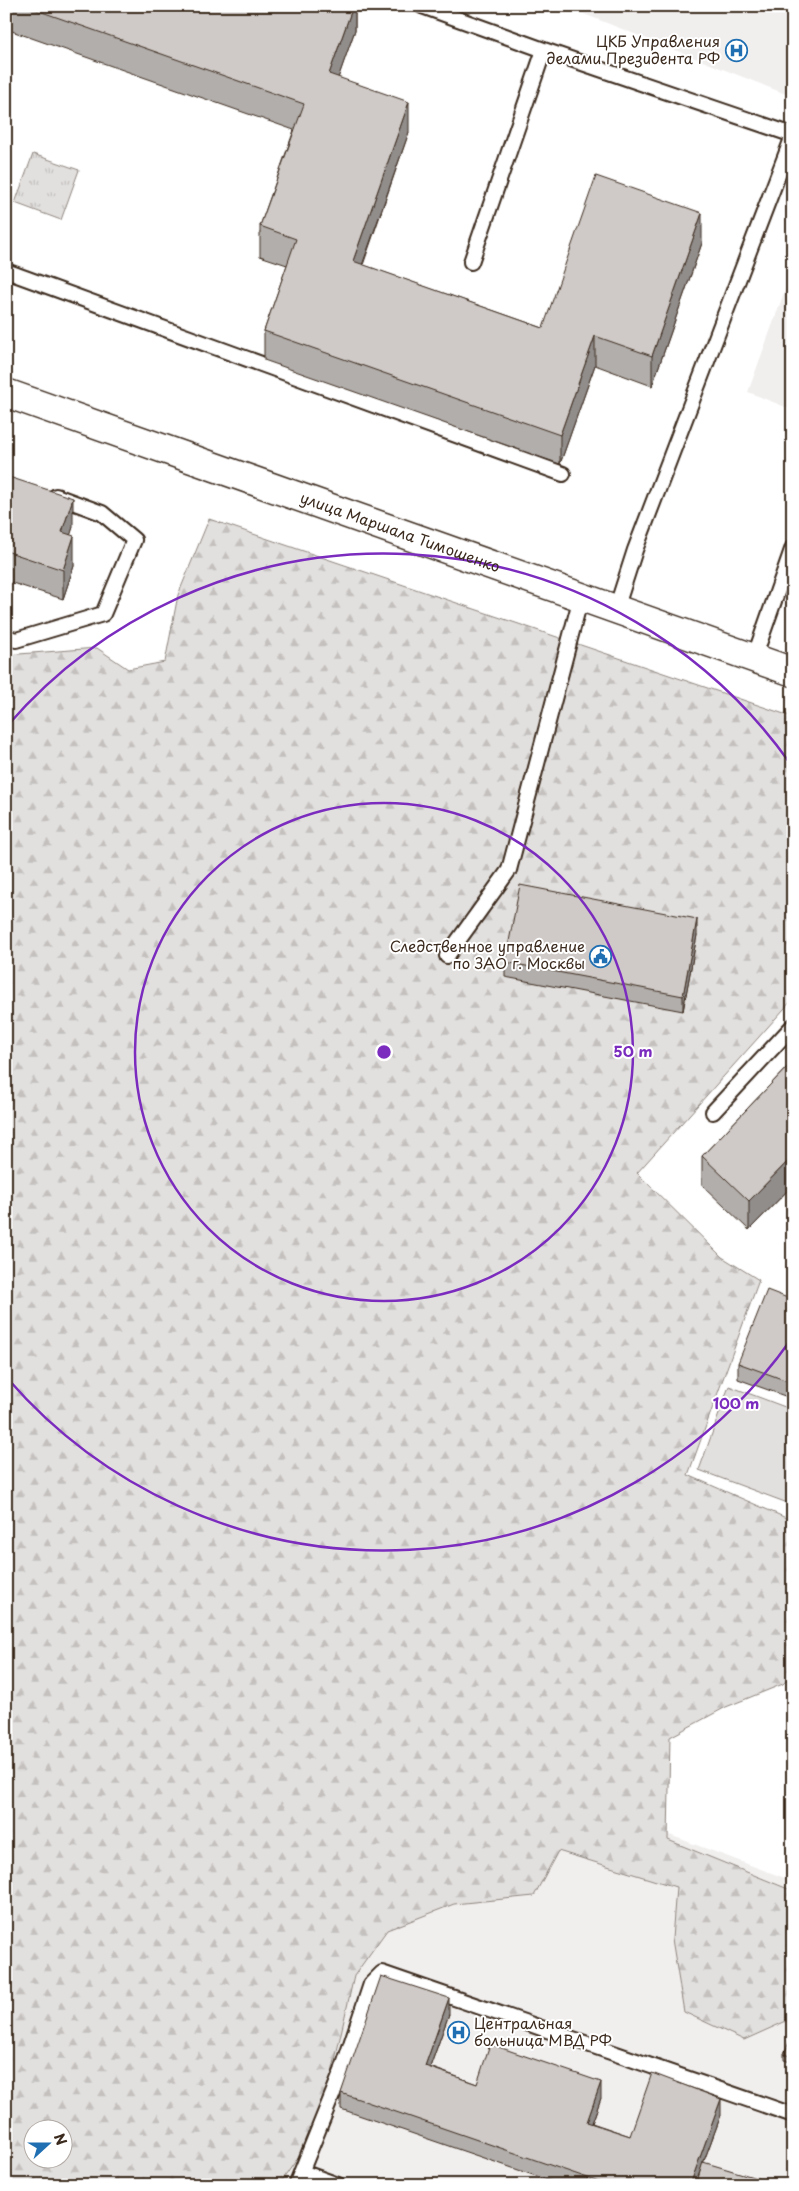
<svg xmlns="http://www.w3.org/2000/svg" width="799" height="2191" font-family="'Playpen Sans',sans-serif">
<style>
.built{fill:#f1efee}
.forest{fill:url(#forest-firs);stroke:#8e857e;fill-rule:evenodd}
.park{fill:url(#park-tufts);stroke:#8e857e}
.garden{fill:#e2e0de;stroke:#8e857e}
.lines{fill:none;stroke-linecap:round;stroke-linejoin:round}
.service-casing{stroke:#3b2a1e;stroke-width:18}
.minor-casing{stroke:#3b2a1e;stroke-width:31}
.service{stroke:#fff;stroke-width:14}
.minor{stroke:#fff;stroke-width:28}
.wall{fill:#b2aeab;stroke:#3b2a1e}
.shaded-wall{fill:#918d8b;stroke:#3b2a1e}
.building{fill:#cfcac7;stroke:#3b2a1e}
.ring{fill:none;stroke:#7b2cbf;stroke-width:2.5}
.labels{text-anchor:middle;stroke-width:4;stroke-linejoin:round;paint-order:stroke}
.poi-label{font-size:15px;fill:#3b2a1e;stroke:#fff;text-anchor:end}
.street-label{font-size:15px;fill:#3b2a1e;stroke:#fff}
.centre{fill:#7b2cbf;stroke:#fff;stroke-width:2.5}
.ring-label{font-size:15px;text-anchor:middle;font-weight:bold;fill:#7b2cbf;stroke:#fff;stroke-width:4;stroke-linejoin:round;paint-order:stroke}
</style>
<defs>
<pattern id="forest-firs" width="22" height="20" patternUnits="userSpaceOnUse" patternTransform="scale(1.25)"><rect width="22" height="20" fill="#e2e0de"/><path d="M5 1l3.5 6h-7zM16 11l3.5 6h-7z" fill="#c3c0be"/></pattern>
<pattern id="park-tufts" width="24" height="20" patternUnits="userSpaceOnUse" patternTransform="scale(1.25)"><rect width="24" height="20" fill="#e2e0de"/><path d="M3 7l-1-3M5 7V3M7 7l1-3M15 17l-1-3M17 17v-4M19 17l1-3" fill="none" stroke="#c3c0be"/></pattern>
</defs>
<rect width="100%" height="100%" fill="#fff"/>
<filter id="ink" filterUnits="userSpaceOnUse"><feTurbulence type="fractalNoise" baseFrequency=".02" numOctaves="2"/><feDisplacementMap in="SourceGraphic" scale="10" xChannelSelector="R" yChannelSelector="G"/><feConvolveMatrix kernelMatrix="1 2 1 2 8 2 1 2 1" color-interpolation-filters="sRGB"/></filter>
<g filter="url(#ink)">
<path class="built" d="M564,6H793V97Z
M793,268V410L748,392Z
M258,1681L793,1881V2185H64Z"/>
<path class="forest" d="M209,519L793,717V999L637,1173L722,1257L759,1280L688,1475L793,1521V1674L783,1684L726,1707L670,1737L668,1840L793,1891V2018L744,2040L684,2012L672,1939L676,1887L558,1851L534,1896L454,1904L387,1930L354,1976L320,2126L279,2185H6V655L97,648L128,669L165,662L178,595ZM32,2128H62V2158H32Z"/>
<path class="park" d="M33,154L79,170L61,220L15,203Z"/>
<path class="garden" d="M729,1386L793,1410V1505L699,1470Z"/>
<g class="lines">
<defs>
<path id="service" d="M422,6L544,50
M471,262L544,50L793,135
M6,271L563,474
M616,609L635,550L793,136
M6,637L16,640L103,614L134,540L102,513L56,496
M754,658L793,547
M447,956L509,870L581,597
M713,1112L793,1026
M302,2172L338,2185
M296,2185L342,2071L371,1984L382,1973L793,2115"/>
<g id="minor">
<path id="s1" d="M6,393L793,672"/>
</g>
</defs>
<use href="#service" class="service-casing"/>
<use href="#minor" class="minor-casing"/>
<use href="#service" class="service"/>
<use href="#minor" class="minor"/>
</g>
<path class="wall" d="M6,6H355V30L338,78L409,132L363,265L543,328L702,243L652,386L595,365L560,464L264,360V331L287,265L260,256V226L294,130L6,29Z
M6,476L73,527L70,535L74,566L63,599L6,581Z
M697,935L683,1011L505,977V962Z
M793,1061V1185L749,1230L702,1185V1156Z
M793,1300V1399L738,1379V1363Z
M449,2014L430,2067L477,2084L601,2098L592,2123L630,2136L721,2115L695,2185H562L341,2109V2093Z
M793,2033V2063L784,2060V2054Z"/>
<path class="shaded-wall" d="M353,6H355V30L329,104V74Z
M409,102V132L353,291V261Z
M702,213V243L652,386V356Z
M595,336V365L560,464V435Z
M73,498V527L62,562V532Z
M74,536V566L63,599V570Z
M697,919V935L683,1011V996Z
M793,1156V1185L749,1230V1201Z
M449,1998V2014L425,2081V2066Z
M601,2082V2098L587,2137V2122Z
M721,2099V2115L695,2185H690Z"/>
<path class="building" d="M25,6H353L329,74L409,102L353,261L543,328L596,176L702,213L652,356L595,336L560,435L264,331L296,239L260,226L304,104Z
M6,476L73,498L62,532L74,536L63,570L6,551Z
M520,885L697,919L683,996L505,962Z
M793,1061V1156L749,1201L702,1156Z
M767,1290L793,1300V1383L738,1363Z
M381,1976L449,1998L425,2066L477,2084L490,2044L601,2082L587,2122L630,2136L652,2073L721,2099L690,2185H608L341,2093Z
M793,2033V2057L784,2054Z
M703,2162L780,2185H696Z"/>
</g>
<g class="ring">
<circle cx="384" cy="1052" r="249"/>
<path d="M792 1338A498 498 0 0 1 8 1379M8 725A498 498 0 0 1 792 766"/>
</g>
<defs>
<symbol id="hospital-ring" viewBox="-11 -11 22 22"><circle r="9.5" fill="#fff" stroke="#1f6fb2" stroke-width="1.5"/><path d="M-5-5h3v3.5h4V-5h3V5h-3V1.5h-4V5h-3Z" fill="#1f6fb2"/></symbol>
<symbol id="civic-ring" viewBox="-11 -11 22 22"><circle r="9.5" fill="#fff" stroke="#1f6fb2" stroke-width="1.5"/><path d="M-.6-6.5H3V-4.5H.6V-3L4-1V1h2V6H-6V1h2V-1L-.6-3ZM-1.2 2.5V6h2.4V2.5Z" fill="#1f6fb2"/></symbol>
</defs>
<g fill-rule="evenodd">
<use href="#hospital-ring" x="724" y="38" width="25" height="25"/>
<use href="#civic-ring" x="588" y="944" width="25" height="25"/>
<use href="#hospital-ring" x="446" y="2020" width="25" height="25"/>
</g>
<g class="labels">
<g class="poi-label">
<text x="720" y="47">ЦКБ Управления<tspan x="720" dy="17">делами Президента РФ</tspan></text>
<text x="585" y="952">Следственное управление<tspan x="585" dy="17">по ЗАО г. Москвы</tspan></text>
<text x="474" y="2029" text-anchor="start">Центральная<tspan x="474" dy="17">больница МВД РФ</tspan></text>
</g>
<g class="street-label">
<text dy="5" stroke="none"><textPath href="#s1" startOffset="418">улица Маршала Тимошенко</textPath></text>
</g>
</g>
<circle cx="384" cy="1052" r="8" class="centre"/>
<g class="ring-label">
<text x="633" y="1057">50 m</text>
<text x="736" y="1409">100 m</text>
</g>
<rect width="799" height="2191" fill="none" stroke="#fff" stroke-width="25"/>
<rect x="12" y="12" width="774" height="2166" fill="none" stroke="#3b2a1e" stroke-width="2" filter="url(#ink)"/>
<g transform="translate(48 2144) rotate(69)"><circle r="24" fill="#ffffff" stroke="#b1aaa5"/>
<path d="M0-4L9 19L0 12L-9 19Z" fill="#1f6fb2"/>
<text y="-8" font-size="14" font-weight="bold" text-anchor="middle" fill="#3b2a1e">N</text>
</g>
</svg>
